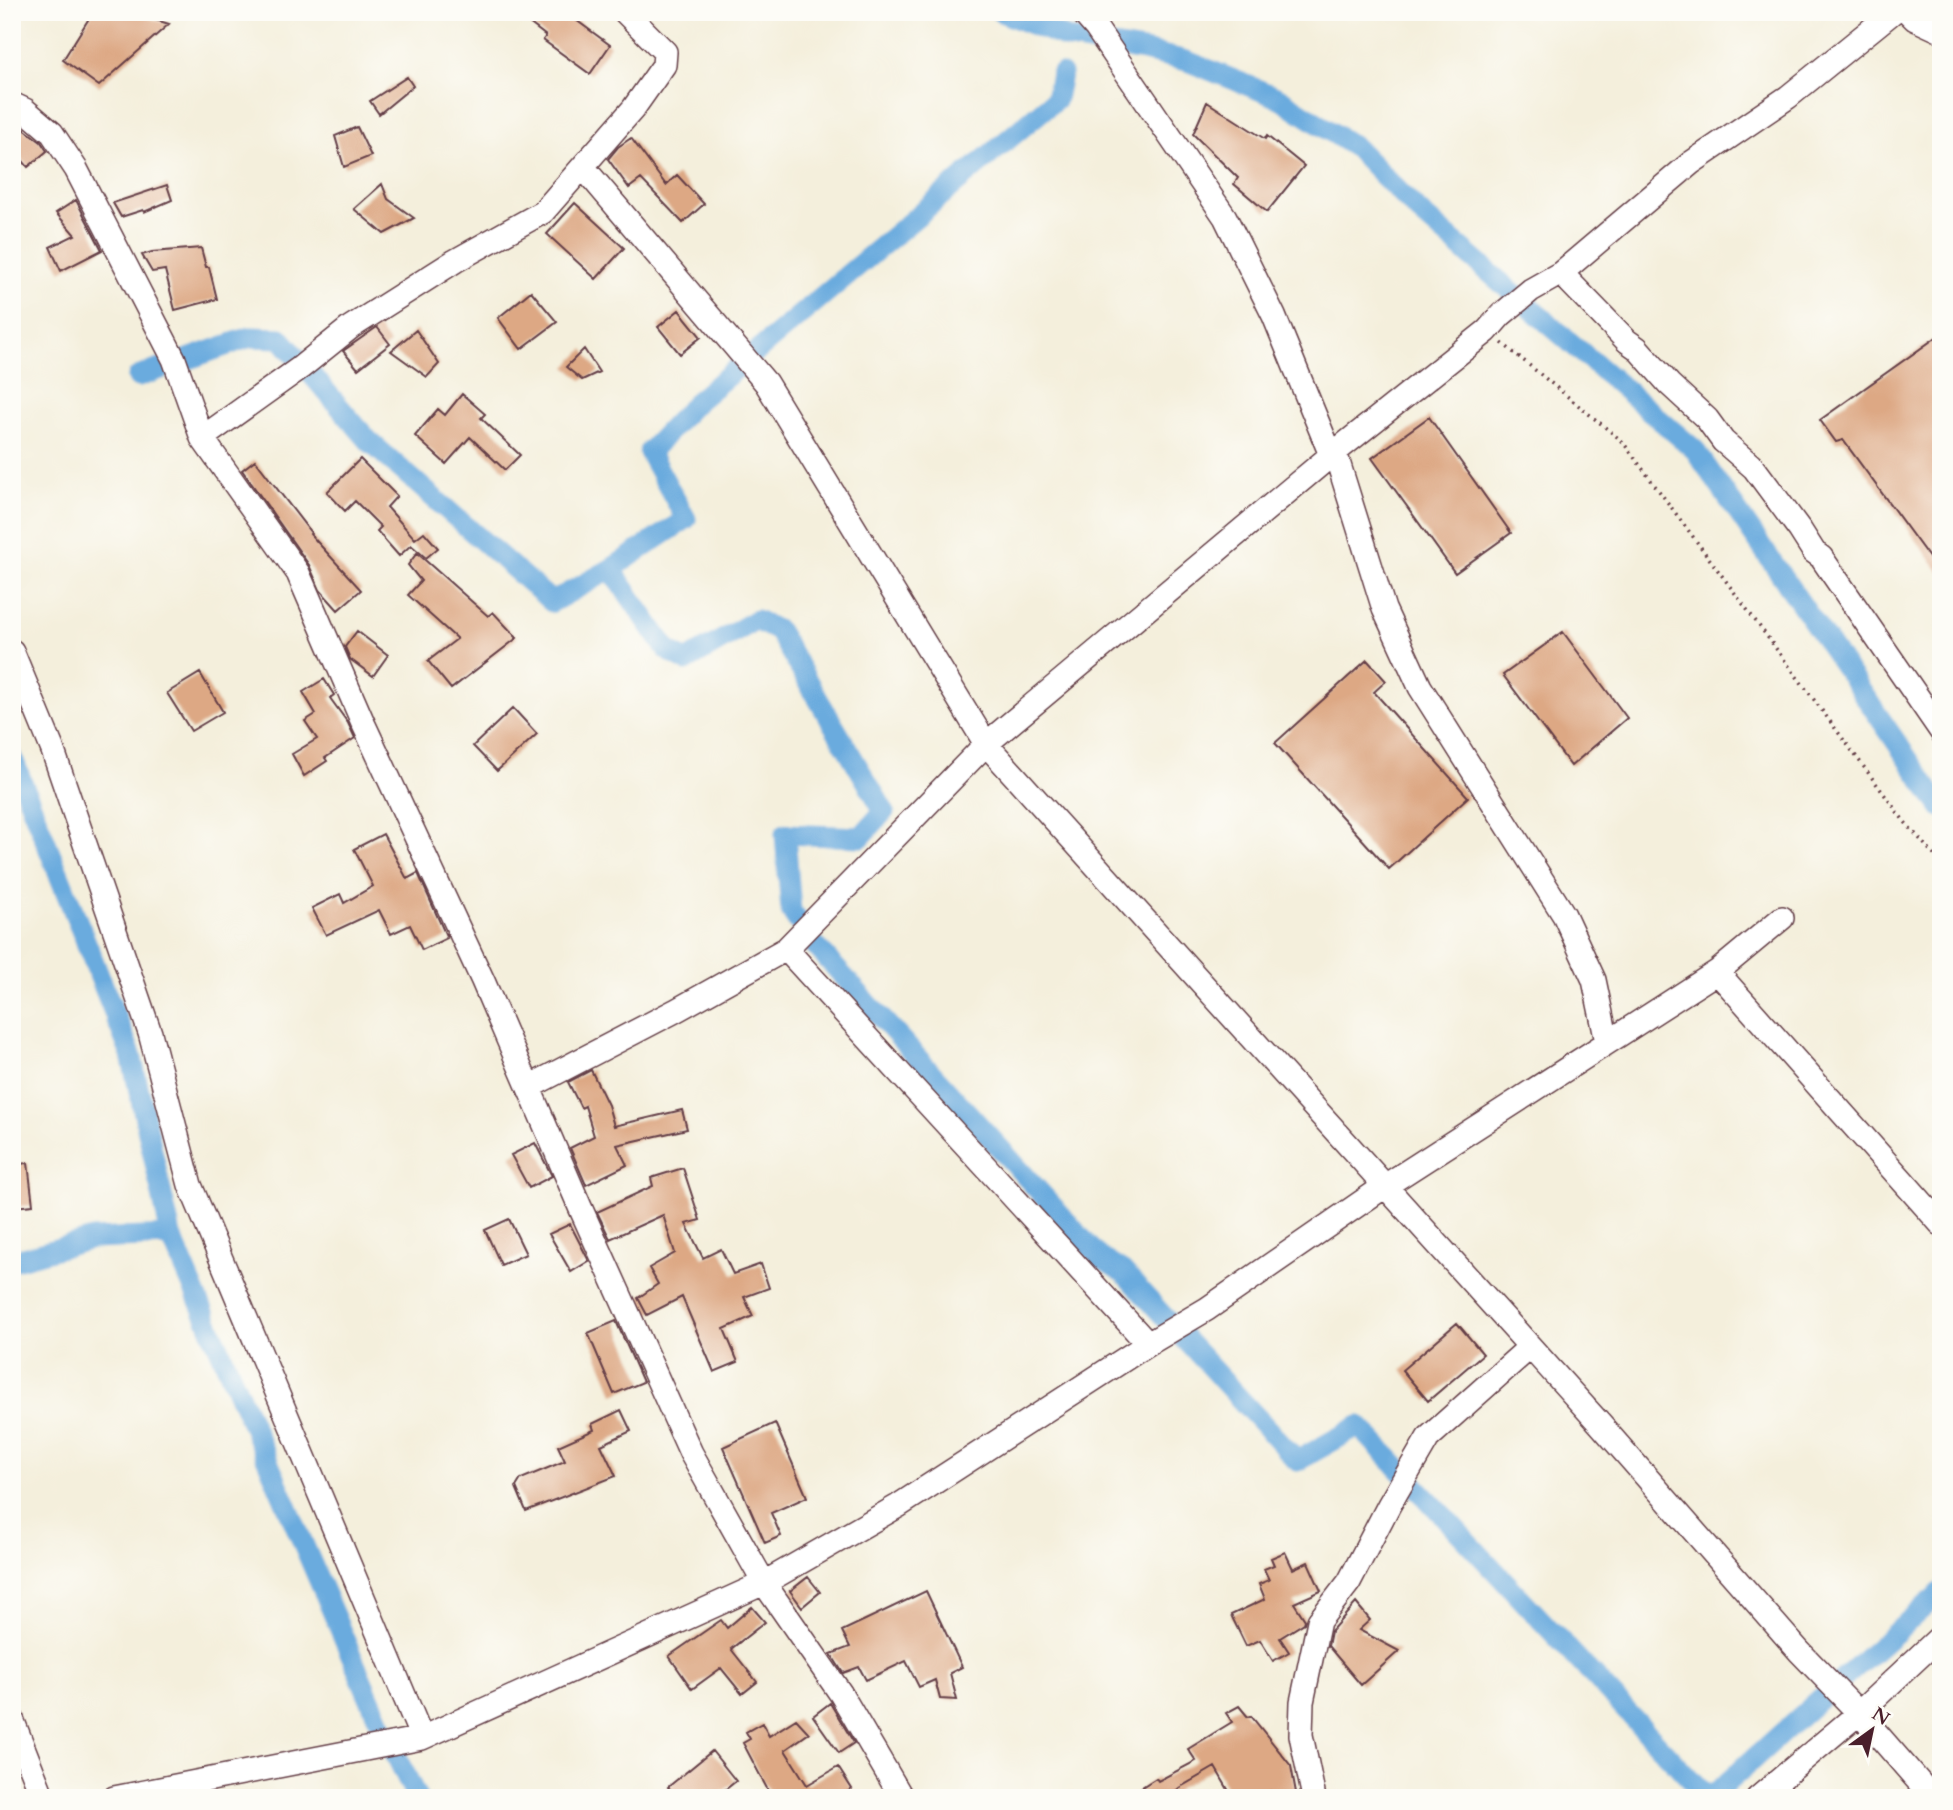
<svg xmlns="http://www.w3.org/2000/svg" width="1953" height="1810" font-family="Cardo,serif">
<style>
.lines{fill:none;stroke-linecap:round;stroke-linejoin:round}
.canal{stroke:#6babde;stroke-width:21}
.building{fill:#dda884}
.street-casing{stroke:#643e46;stroke-width:26}
.path{stroke:#643e46;stroke-width:3.5;stroke-dasharray:2 5;stroke-linecap:butt}
.street{stroke:#fff;stroke-width:23}
</style>
<rect width="100%" height="100%" fill="#fdfcf7"/>
<filter id="ink" filterUnits="userSpaceOnUse"><feTurbulence type="fractalNoise" baseFrequency=".0143" numOctaves="2"/><feDisplacementMap in="SourceGraphic" scale="14" xChannelSelector="R" yChannelSelector="G"/><feConvolveMatrix kernelMatrix="1 2 1 2 8 2 1 2 1" color-interpolation-filters="sRGB"/></filter>
<filter id="wash" filterUnits="userSpaceOnUse"><feTurbulence type="fractalNoise" baseFrequency=".00686" numOctaves="4" result="noise"/><feDisplacementMap in="SourceGraphic" scale="28" xChannelSelector="R" yChannelSelector="G"/><feGaussianBlur stdDeviation="1.57" result="paint"/><feColorMatrix in="noise" values="0 0 0 0 0 0 0 0 0 0 0 0 0 0 0 0 0 1.4 0 .05"/><feComposite in="paint" operator="in"/></filter>
<g filter="url(#wash)">
<rect width="100%" height="100%" fill="#f4efdc"/>
<g class="lines">
<path class="canal" d="M1001,12L1069,39L1144,51L1187,61L1279,98L1356,148L1418,211L1695,450L1941,807
M756,352L1056,99L1061,74
M138,377L250,337L280,338L369,441L552,602L611,569L686,519L649,452L695,403L737,368
M611,569L667,650L686,661L756,620L778,631L884,811L861,837L785,834L791,911L798,921
M12,757L131,1055L171,1236
M812,942L1099,1257L1123,1272L1297,1461L1359,1426L1708,1798
M12,1261L92,1239L171,1236L382,1727L417,1798
M1844,1678L1941,1592
M1710,1798L1822,1697"/>
</g>
<g id="blocks">
<path class="building" d="M93,12H130L169,24L99,86L63,60Z
M515,12H565L610,45L590,74L543,40L546,36Z
M407,77L413,86L379,114L370,101Z
M1207,102L1265,139L1267,136L1304,166L1267,212L1234,184L1238,178L1193,134Z
M12,120L41,142L47,151L28,167L12,148Z
M357,127L371,156L344,167L335,136Z
M631,138L666,185L677,175L704,204L683,223L641,179L629,188L608,159L618,147Z
M382,184L388,199L414,218L384,234L354,209Z
M167,185L172,200L144,212L143,210L121,217L113,203Z
M76,200L102,250L61,271L50,247L75,235L56,213Z
M575,203L624,248L596,279L547,234Z
M201,248L206,267H209L217,299L175,310L165,270L152,272L142,255L152,252Z
M531,291L557,322L521,349L498,318Z
M679,310L701,337L680,354L658,327Z
M377,327L390,344L358,369L343,351Z
M416,330L439,364L427,377L391,351Z
M1941,334V574L1843,440L1836,442L1820,420Z
M584,349L599,372L582,380L566,367Z
M462,394L485,414L481,418L520,455L505,470L470,437L446,464L415,436L438,409L445,415Z
M1429,417L1511,533L1455,573L1372,458Z
M360,459L397,496L387,507L415,539L424,532L438,548L426,558L411,545L399,556L377,531L381,527L355,501L345,511L327,492Z
M255,460L311,533L310,534L361,590L338,610L320,590L309,565L242,470Z
M417,553L488,616L493,612L517,638L451,689L428,661L457,639L408,595L421,581L408,565Z
M357,631L388,655L373,676L350,659L345,647Z
M1563,632L1627,718L1571,766L1503,675Z
M1367,660L1386,681L1374,692L1468,797L1389,869L1275,743Z
M200,673L223,712L191,731L167,693Z
M324,679L334,695L330,698L348,723L355,738L325,758L327,761L304,776L292,754L317,739L305,721L316,714L303,692Z
M513,708L537,734L497,771L473,746Z
M383,834L407,879L418,873L447,938L422,950L410,925L391,934L379,910L326,935L312,908L340,894L344,903L373,886L354,849Z
M591,1070L608,1105L614,1126L682,1110L687,1129L617,1145L627,1165L586,1185L570,1148L594,1136L585,1106L581,1108L568,1082Z
M535,1143L552,1176L529,1188L511,1155Z
M28,1163L33,1205L14,1207L12,1165Z
M683,1168L700,1220L686,1224L703,1258L721,1249L733,1274L761,1264L769,1288L744,1297L753,1316L724,1329L738,1362L714,1372L682,1297L647,1315L638,1298L658,1284L649,1268L675,1253L663,1215L610,1239L597,1212L653,1186L651,1178Z
M509,1219L526,1254L501,1265L485,1230Z
M570,1224L589,1261L571,1272L549,1234Z
M616,1321L643,1382L614,1394L588,1333Z
M1457,1323L1483,1354L1428,1401L1402,1370Z
M621,1410L631,1431L601,1445L616,1476L526,1511L516,1487L521,1479L565,1461L558,1446L594,1430L592,1424Z
M775,1423L807,1497L771,1513L781,1536L765,1543L723,1447Z
M1285,1552L1293,1569L1308,1562L1321,1591L1294,1603L1305,1620L1304,1623L1280,1638L1289,1652L1273,1661L1260,1640L1246,1646L1231,1615L1265,1599L1259,1584L1269,1580L1264,1569L1274,1565L1271,1558Z
M808,1577L820,1592L802,1607L790,1591Z
M926,1591L962,1667L950,1673L957,1700L940,1699L935,1680L919,1687L906,1661L866,1680L859,1667L843,1673L831,1654L850,1647L842,1631Z
M1356,1603L1370,1620L1359,1630L1399,1651L1361,1685L1328,1646L1331,1631Z
M752,1607L765,1622L731,1649L757,1682L742,1694L721,1668L692,1689L669,1656L721,1620L727,1628Z
M830,1703L854,1743L839,1753L813,1716Z
M1239,1706L1248,1717L1251,1716L1291,1766L1297,1798H1274L1270,1791L1260,1798H1233L1215,1767L1179,1788L1175,1792L1179,1798H1127L1144,1789L1142,1787L1156,1778L1158,1781L1196,1761L1188,1749L1232,1722L1226,1713Z
M796,1719L809,1733L785,1750L807,1785L838,1767L852,1789L836,1798H772L743,1743L750,1739L746,1732L762,1723L769,1736Z
M712,1751L736,1781L715,1798H678L668,1787Z"/>
</g>
</g>
<g filter="url(#ink)">
<use href="#blocks" fill-opacity="0" stroke="#643e46" stroke-width="2"/>
<g class="lines">
<defs>
<path id="street" d="M1082,12L1096,28L1225,217L1274,316L1331,455
M1908,12L1915,19L1941,31
M12,104L25,110L52,133L76,169L174,359L202,438L298,573L364,725L483,981L580,1207L691,1453L764,1583L841,1694L902,1798
M583,167L766,383L986,744L1600,1424L1799,1651L1859,1713L1933,1798
M1561,273L1627,341L1637,348L1669,384L1707,419L1723,441L1754,468L1800,530L1814,552L1821,557L1941,731
M202,438L300,368L351,327L455,261L543,212L633,109L664,65L665,52L625,12
M1335,452L1384,609L1420,687L1564,915L1594,980L1607,1042
M12,651L52,748L150,1033L190,1185L422,1738
M786,949L1148,1344
M1717,972L1941,1224
M529,1087L675,1011L786,949L986,744L1335,452L1487,331L1501,315L1531,290L1561,273L1691,163L1788,97L1893,12
M12,1719L43,1798
M114,1798L422,1738L764,1583L898,1506L1148,1344L1207,1309L1385,1186L1717,972L1782,918
M1314,1798L1301,1735L1302,1702L1319,1621L1349,1582L1389,1505L1428,1438L1530,1347
M1758,1798L1859,1713L1941,1636"/>
</defs>
<use href="#street" class="street-casing"/>
<path class="path" d="M1502,343L1622,441L1904,821L1941,863"/>
<use href="#street" class="street"/>
</g>
</g>
<rect width="1953" height="1810" fill="none" stroke="#fdfcf7" stroke-width="42"/>
<g transform="translate(1872 1730) rotate(33)" stroke="#fdfcf7" stroke-width="5" paint-order="stroke">
<path d="M0-5L12 26L0 18L-12 26Z" fill="#4a1f2b"/>
<text y="-10" font-size="19" font-weight="bold" text-anchor="middle" fill="#4a1f2b">N</text>
</g>
</svg>
